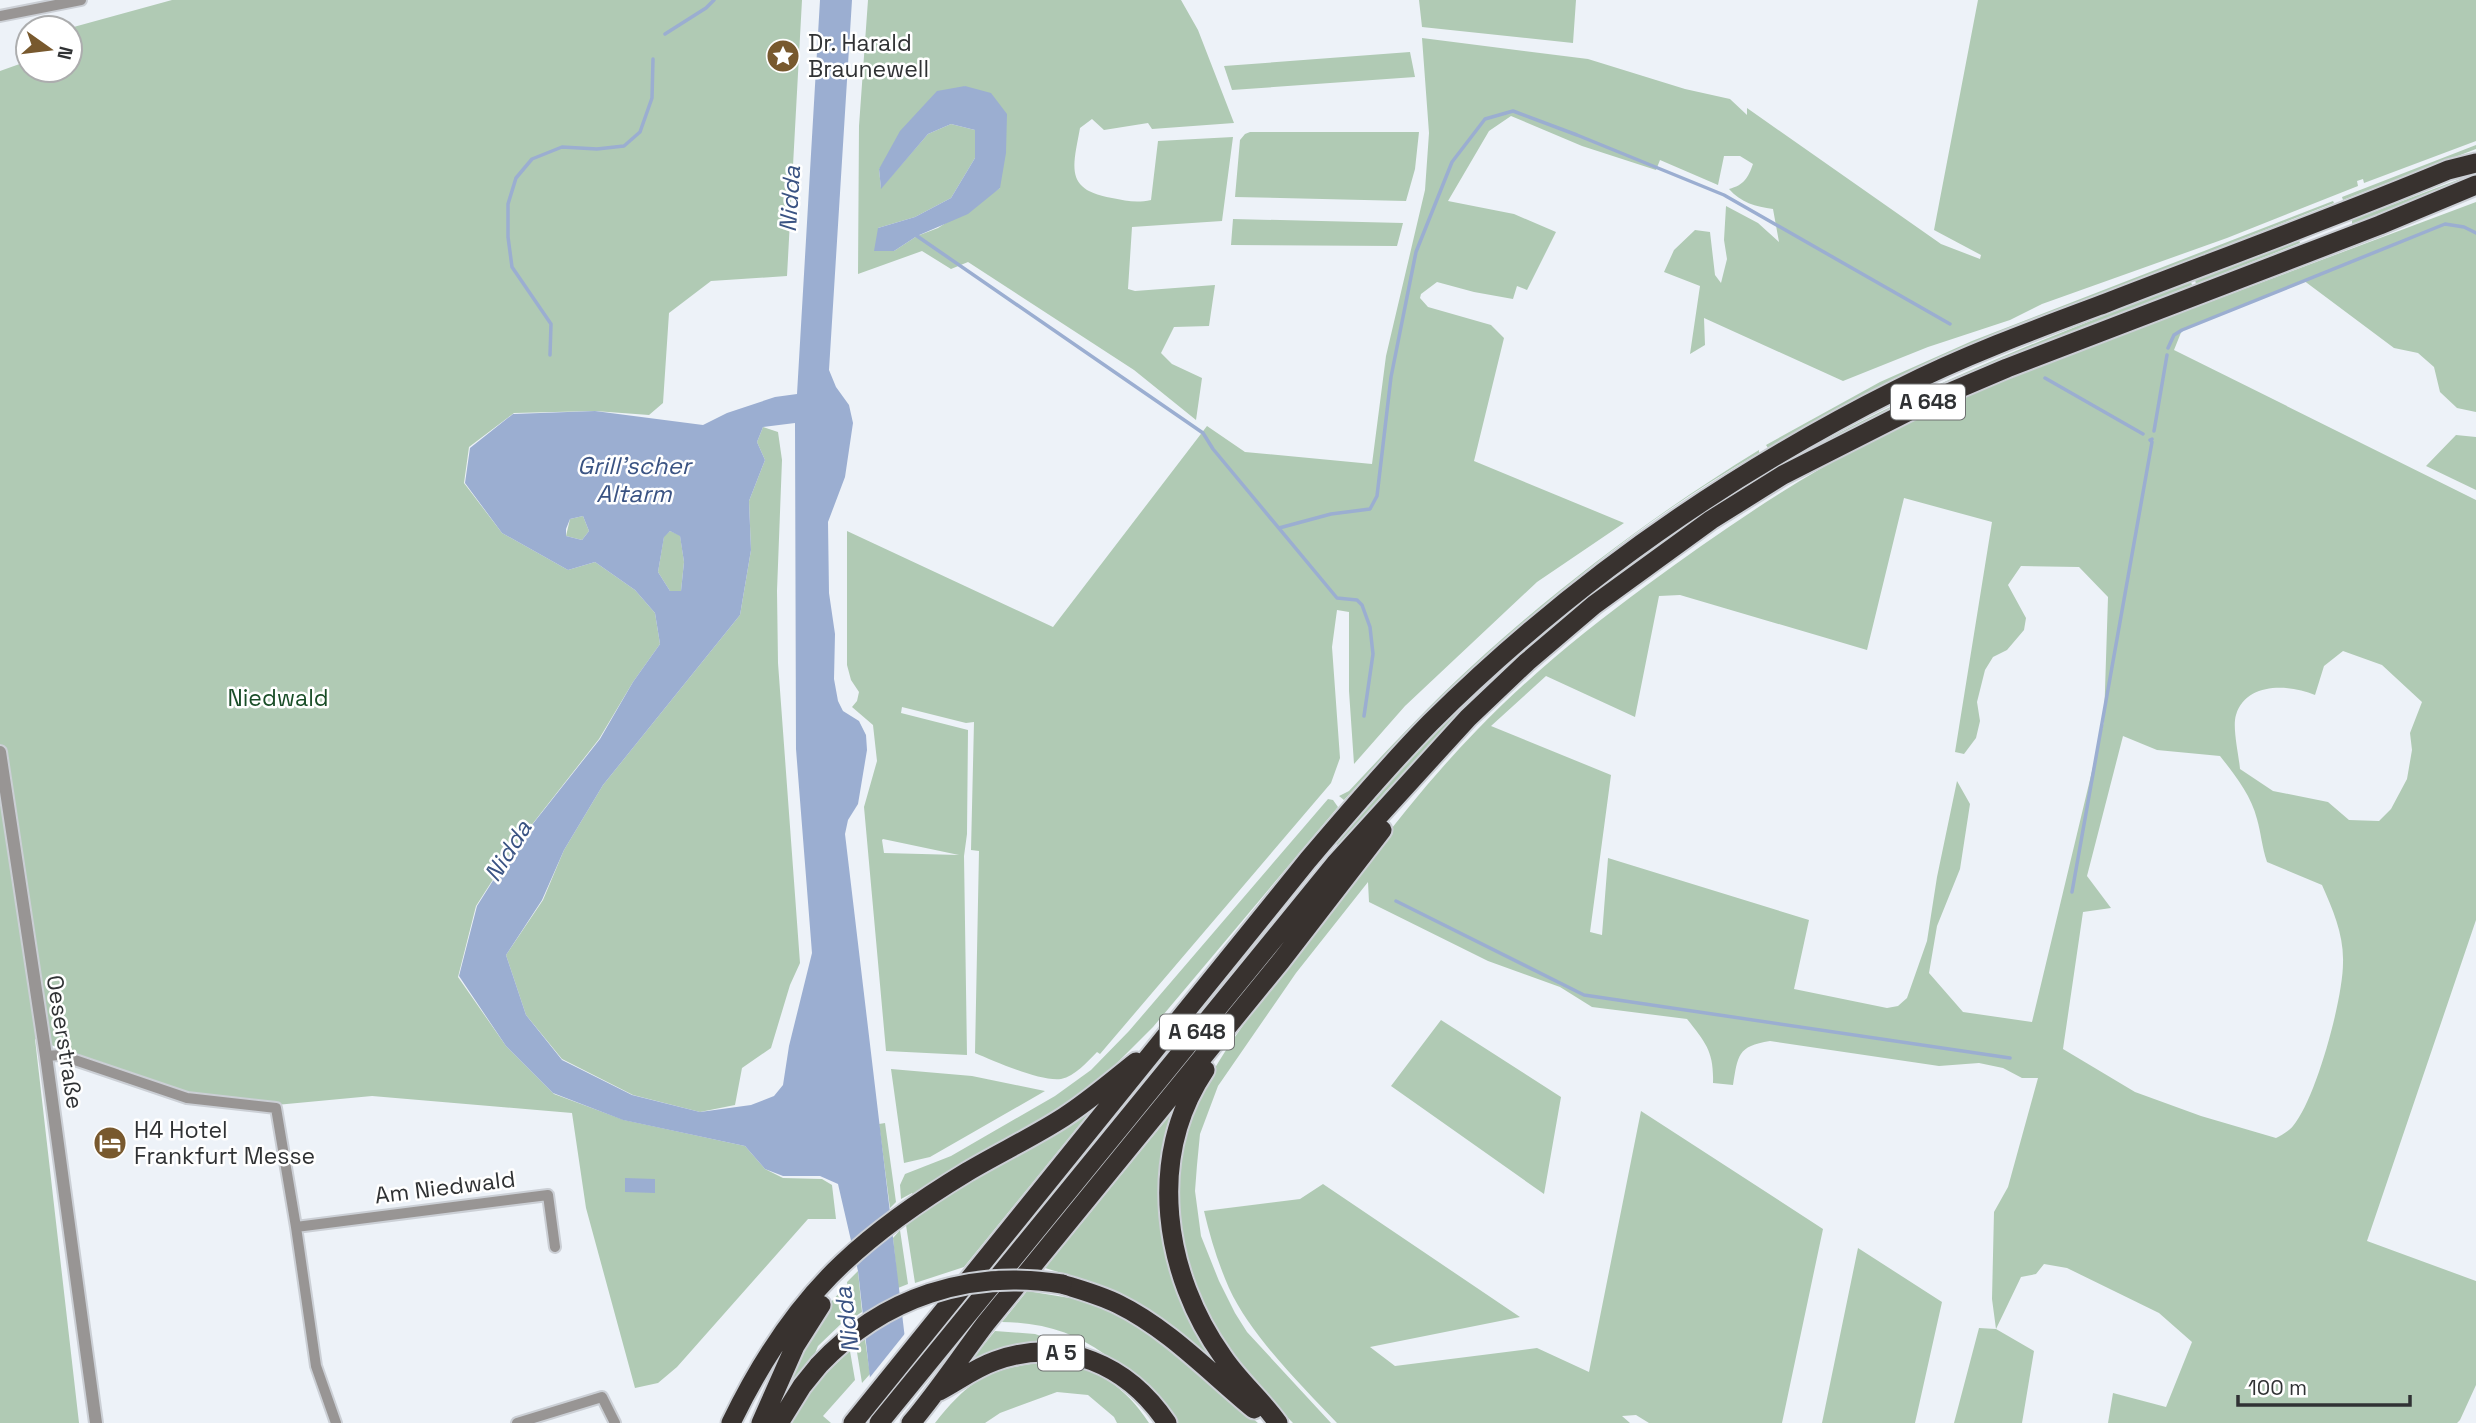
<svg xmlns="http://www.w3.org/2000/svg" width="2476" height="1423" font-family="'Space Grotesk',sans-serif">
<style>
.green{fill:#b0cab4;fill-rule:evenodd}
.water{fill:#9baed1;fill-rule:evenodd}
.pier{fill:#edf2f8}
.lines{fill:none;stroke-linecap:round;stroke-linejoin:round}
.stream{stroke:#9baed1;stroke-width:3.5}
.minor-casing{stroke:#cbcfd5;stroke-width:14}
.tertiary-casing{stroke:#cbcfd5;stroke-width:16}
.motorway-casing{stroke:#cbcfd5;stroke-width:23}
.minor{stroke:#989594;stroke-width:10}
.tertiary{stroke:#989594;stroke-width:12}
.motorway{stroke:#38322f;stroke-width:19}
.motorway-bridge-casing{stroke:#cbcfd5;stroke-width:23;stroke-linecap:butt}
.motorway-bridge{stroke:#38322f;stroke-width:19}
.labels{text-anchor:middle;stroke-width:5;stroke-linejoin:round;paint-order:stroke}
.shield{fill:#fff;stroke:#6e7071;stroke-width:2}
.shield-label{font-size:21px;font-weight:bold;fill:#303234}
.poi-label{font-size:23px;fill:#303234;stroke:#fff;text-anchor:start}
.park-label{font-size:23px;fill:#1a4e28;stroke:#fff}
.street-label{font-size:23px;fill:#303234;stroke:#fff}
.water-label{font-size:24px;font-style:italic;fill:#3a5383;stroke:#fff}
</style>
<rect width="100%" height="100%" fill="#edf2f8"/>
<path class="green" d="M172,0H802L787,276L711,281L669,313L663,403L649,415L595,411L514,413L469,447L464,483L502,533L568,570L595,562L635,590L655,613L660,644L633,682L599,739L512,850L476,906L458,977L506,1046L554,1094L624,1120L745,1146L765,1169L783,1178L822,1179L832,1185L836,1219H808L677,1367L658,1383L635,1388L586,1208L572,1113L372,1096L276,1105L186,1095L35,1039L79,1423H0V71L28,61V70H70V28Z
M868,0H1181L1198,30L1234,123L1152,129L1148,123L1104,130L1092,119L1080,128C1073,167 1064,190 1112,198C1126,201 1137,203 1151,200L1158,141L1233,137L1222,221L1132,227L1128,289L1135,291L1215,285L1209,326L1174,327L1161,353L1172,364L1202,378L1196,420L1134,370L968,262L951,269L922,251L858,274L859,126ZM965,86L1000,188L938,228L917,236L894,251L878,228L915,217L951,198L975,158V130L951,124L928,134L881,188L879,169Z
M1419,0H1576L1573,43L1422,27Z
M1978,0H2476V141L2364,183L2363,179L2357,181L2358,186L2227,238L2042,304L2010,320L1928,347L1843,381L1704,318L1705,345L1690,354L1700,286L1664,272L1674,250L1695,230L1710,232L1715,275L1721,283L1727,259L1724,240L1726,206L1758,223L1779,242L1773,209C1756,207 1740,202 1729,189C1744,185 1748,178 1753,164L1740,156H1724L1718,185L1660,160L1656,170L1582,146L1511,116L1489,131L1448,201L1514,214L1556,232L1527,290L1517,286L1513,299L1474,292L1437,282L1421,294L1420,298L1428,307L1491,325L1504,338L1474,461L1624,523L1537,582L1405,706L1354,764L1349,691V612L1337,610L1332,647L1340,758L1331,783L1100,1054L1097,1052C1087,1062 1075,1076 1061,1079C1041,1082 994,1061 975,1053L979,851L971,850L974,722L966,723L902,707L901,713L968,730L967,834L964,856L967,1055L886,1051L864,807L877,761L873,725L852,707L857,701L859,692L851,680L847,665V531L1053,627L1207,426L1245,452L1372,464L1386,356L1425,190L1429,133L1422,38L1588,59L1685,89L1730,99L1747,115V108L1941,244L1980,259L1981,255L1934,230ZM882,840L883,839L959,855L884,853Z
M1410,52L1415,77L1232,90L1224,66Z
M1250,132H1419L1415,169L1406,201L1235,197L1240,140L1245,134Z
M2476,145V149L2343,200L2342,197Z
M2476,173V176L2352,224V220Z
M2333,201L2334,203L1966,347L1834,410L1768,448L1766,445L1880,382L1972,341Z
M2476,202V412L2457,408L2440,392L2434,367L2418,353L2394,348L2303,280L2182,330L2174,350L2476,500V920L2367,1241L2476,1281V1385L2460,1420L2457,1423H2108L2113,1393L2166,1407L2192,1342L2159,1313L2067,1268L2044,1264L2036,1274L2021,1277L1996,1329L2034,1351L2022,1423H1954L1979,1328L1996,1329L1992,1299L1994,1212L2008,1187L2038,1078H2022L2003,1068L1979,1063L1939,1066L1770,1041C1737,1046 1738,1056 1733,1085L1713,1083C1714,1052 1706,1043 1687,1019L1592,1007L1560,987L1488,961L1369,902L1368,882L1296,973L1218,1086L1200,1134L1197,1165L1195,1191L1201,1236L1219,1281L1235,1313L1247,1332L1331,1423H1293C1221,1351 1173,1281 1179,1175C1184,1090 1247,1021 1296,956C1353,878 1410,799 1477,730C1529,676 1587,629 1647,585C1703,544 1760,504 1820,469C1883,432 1952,401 2020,373ZM1904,498L1992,522L1955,752L1964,754L1976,738L1980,721L1977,702L1985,670L1993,657L2007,650L2024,630L2026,618L2008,585L2021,566L2079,567L2108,597L2104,721L2032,1022L1963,1012L1929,973L1937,926L1960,869L1970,804L1957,781L1937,877L1927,941L1907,998L1898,1006L1887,1008L1794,989L1809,920L1608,858L1602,935L1590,932L1611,775L1491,726L1546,676L1635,717L1659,596L1680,595L1867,650ZM2343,651L2382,665L2422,702L2410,733L2412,750L2407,779L2391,809L2379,821L2349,820L2328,802L2273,791L2240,769C2239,756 2232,727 2236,715C2246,682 2289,684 2315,695L2324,666ZM2123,736L2157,750L2220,756C2235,775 2251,795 2257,819C2261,833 2262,847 2267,862L2322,885C2333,910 2344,935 2343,963C2343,999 2316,1099 2293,1126C2289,1131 2282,1135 2276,1138L2201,1116L2135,1092L2063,1049L2083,912L2111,908L2087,876Z
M1233,219L1403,223L1397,246L1231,245Z
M2299,240L2300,243L2196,284L2195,280Z
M2191,282L2192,285L1991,364L1886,411L1827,443L1826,440C1943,377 2066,330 2191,282Z
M763,427L778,432L782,460L777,591L778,663L800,963L790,985L771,1048L742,1068L735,1105L700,1112L633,1095L562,1059L526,1015L506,955L543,900L564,850L603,785L740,615L751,550L749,501L765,460L757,442Z
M2456,435L2476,437V490L2426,466Z
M1759,450V453C1601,543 1467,667 1344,800L1339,796L1349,791C1393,744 1437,697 1485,654C1570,578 1661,510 1759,450Z
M583,516L589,531L582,540L566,536L570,519Z
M1696,519L1698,522L1482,694L1386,791L1339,846L1336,844C1365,811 1394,777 1425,744C1506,659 1599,585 1696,519Z
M670,531L680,535L684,562L681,591H670L658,572L664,536Z
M1328,799L1333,800L1338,807L1153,1027L1099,1081L1056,1114L914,1196L912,1193L901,1199L900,1185L905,1174L951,1156L1055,1096L1091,1070L1129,1031Z
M1441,1020L1561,1097L1544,1194L1391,1086Z
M891,1069L972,1076L1045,1091L930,1157L904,1163Z
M1141,1084L1143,1085L996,1266H992Z
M1107,1091L964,1267L915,1283L906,1225L915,1216Z
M1183,1099L1164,1222L1229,1374L1074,1280L1075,1277L1045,1268Z
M1641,1111L1823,1229L1782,1423H1649L1636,1415L1622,1416L1630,1423H1337C1301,1385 1251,1336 1229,1288C1218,1263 1210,1237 1204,1211L1300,1199L1323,1184L1520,1317L1370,1347L1395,1366L1537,1348L1589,1372Z
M885,1123L896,1202L890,1208L879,1124Z
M900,1230L908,1284L898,1288L893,1238Z
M1858,1248L1942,1302L1915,1423H1822Z
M858,1271L862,1312L851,1319L847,1282Z
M841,1291L844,1321L818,1346L814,1356L816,1359L771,1423L775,1396L822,1312Z
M1027,1291L1070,1298L1072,1296L1104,1306L1154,1334L1258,1423H1172C1123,1364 1084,1323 1002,1322Z
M995,1331L1035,1334L1081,1349L963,1370Z
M865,1339L870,1374L862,1383L856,1346Z
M850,1351L855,1380L823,1416L831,1423H789L824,1371L827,1372Z
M1052,1361C1096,1367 1125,1386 1149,1423H1117L1114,1417L1088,1395L1057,1392L1000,1413L985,1423H935C974,1374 991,1369 1052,1361Z"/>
<path class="water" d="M820,0H852L829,370L836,387L849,405L853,423L845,477L828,522L829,593L835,634L834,679L838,701L843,711L859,721L866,735L867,750L858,804L848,820L845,834L915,1423H875L858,1271L838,1184L820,1176H783L765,1169L745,1146L623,1120L553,1093L506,1046L459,976L477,906L513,849L600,739L633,682L660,644L655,613L635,590L595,562L568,570L502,533L465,483L470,448L513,414L595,411L703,425L727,413L775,397L797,394ZM795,423L796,749L812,953L789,1046L783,1085L774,1096L751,1105L700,1112L632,1095L562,1060L526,1015L506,955L542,900L564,850L603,785L740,615L751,550L749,501L765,460L757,442L763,427ZM583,516L589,531L582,540L566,536V529L570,519ZM670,531L680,536L684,562L681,591H670L658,572L664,537Z
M965,86L991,93L1007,114L1006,153L1000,188L968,214L917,236L894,251H874L878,228L915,217L951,198L975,158V130L951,124L928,134L881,189L879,169L900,131L937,91Z
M625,1178L655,1179V1193L625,1192Z"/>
<path class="pier" d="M907,1331L918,1423H872L867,1381Z"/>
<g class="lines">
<path class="stream" d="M665,34L706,8L714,0
M917,236L1203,433L1213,449L1337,598L1357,600L1362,605L1370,627L1373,654L1364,716
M2168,348L2174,335L2182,330L2445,224L2464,227L2476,233
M550,355L551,324L512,267L508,237V204L516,178L532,159L562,147L597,149L624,146L640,132L652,98L653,59
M2045,378L2143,434
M2154,431L2167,355
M1279,528L1331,514L1370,509L1377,496L1391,377L1416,252L1452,162L1485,119L1513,111L1577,135L1724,195L1950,324
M2072,892L2152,442L2150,440L2152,439
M1396,901L1584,995L2010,1058"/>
<defs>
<path id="minor" d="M0,16L81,0
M46,1056L60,1055L187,1098L276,1108L296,1227L316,1366L336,1423
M296,1227L548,1195L555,1247
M517,1423L602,1397L615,1423"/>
<path id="tertiary" d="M0,752L46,1056L96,1423"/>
<path id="motorway" d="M1205,1070C1146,1158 1164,1275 1223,1357C1239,1381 1261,1399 1278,1423
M1062,1284C1081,1290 1100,1295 1118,1304C1169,1329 1210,1373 1254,1409
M939,1391C958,1381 975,1368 995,1361C1064,1336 1128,1365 1167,1423
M731,1423C759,1365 796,1307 843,1263C880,1228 924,1198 967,1172C999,1153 1033,1137 1064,1117C1089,1101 1112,1081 1136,1062
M761,1423L795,1346L821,1305
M779,1423L802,1386L819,1365
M853,1423L1308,860C1347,814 1387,767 1430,723C1567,587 1726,475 1898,389C1965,355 2036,329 2106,303C2220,259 2335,217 2448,170L2476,163
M879,1423L1335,864L1468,718L1527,662L1594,605L1711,520L1783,475L1927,402L2007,368L2380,225L2476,185
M911,1423C938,1391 961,1356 986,1323L1281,961L1382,830"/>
</defs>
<use href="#minor" class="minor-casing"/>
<use href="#tertiary" class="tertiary-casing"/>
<use href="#motorway" class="motorway-casing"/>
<use href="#minor" class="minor"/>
<use href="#tertiary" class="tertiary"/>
<use href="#motorway" class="motorway"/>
<defs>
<path id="motorway-bridge" d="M819,1365C883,1297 969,1269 1062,1284"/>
</defs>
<use href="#motorway-bridge" class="motorway-bridge-casing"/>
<use href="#motorway-bridge" class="motorway-bridge"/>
</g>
<defs>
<symbol id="sight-disc" viewBox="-11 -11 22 22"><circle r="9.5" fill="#78592e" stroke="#fff"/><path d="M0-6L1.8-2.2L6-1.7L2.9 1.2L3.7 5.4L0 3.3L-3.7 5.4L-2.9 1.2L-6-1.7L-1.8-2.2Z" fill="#fff"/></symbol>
<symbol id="hotel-disc" viewBox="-11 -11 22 22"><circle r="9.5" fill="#78592e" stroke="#fff"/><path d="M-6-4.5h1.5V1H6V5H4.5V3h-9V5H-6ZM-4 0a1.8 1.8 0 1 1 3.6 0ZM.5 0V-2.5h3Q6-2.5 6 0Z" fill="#fff"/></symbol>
</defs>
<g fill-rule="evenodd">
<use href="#sight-disc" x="764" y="37" width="38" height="38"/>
<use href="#hotel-disc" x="91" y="1124" width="38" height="38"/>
</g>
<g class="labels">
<g class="shield">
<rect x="1891" y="384.5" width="74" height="35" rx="5"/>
<rect x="1160" y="1014.5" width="74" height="35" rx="5"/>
<rect x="1038" y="1335.5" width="46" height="35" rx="5"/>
</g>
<g class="shield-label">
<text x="1928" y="409">A 648</text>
<text x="1197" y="1039">A 648</text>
<text x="1061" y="1360">A 5</text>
</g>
<g class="poi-label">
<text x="808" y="51">Dr. Harald<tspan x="808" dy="26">Braunewell</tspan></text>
<text x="134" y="1138">H4 Hotel<tspan x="134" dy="26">Frankfurt Messe</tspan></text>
</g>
<g class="park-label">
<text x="278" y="706">Niedwald</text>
</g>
<g class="street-label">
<text transform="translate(65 1042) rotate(81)" y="8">Oeserstraße</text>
<text transform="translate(445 1187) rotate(-7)" y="8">Am Niedwald</text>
</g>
<g class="water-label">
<text transform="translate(790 199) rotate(-86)" y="8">Nidda</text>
<text x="634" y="474">Grill’scher<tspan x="634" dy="28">Altarm</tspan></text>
<text transform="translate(508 851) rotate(-58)" y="8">Nidda</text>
<text transform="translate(847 1320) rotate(-97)" y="8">Nidda</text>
</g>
</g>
<g transform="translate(49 49) rotate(104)"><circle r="33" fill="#ffffff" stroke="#acadae" stroke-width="2"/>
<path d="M0-5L12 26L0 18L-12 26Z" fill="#78592e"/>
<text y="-10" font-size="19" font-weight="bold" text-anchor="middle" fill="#303234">N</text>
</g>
<path d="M2238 1395v10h172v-10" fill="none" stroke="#303234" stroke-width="3.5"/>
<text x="2248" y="1395" font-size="21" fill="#303234" stroke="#ffffff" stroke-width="5" paint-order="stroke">100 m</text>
</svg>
